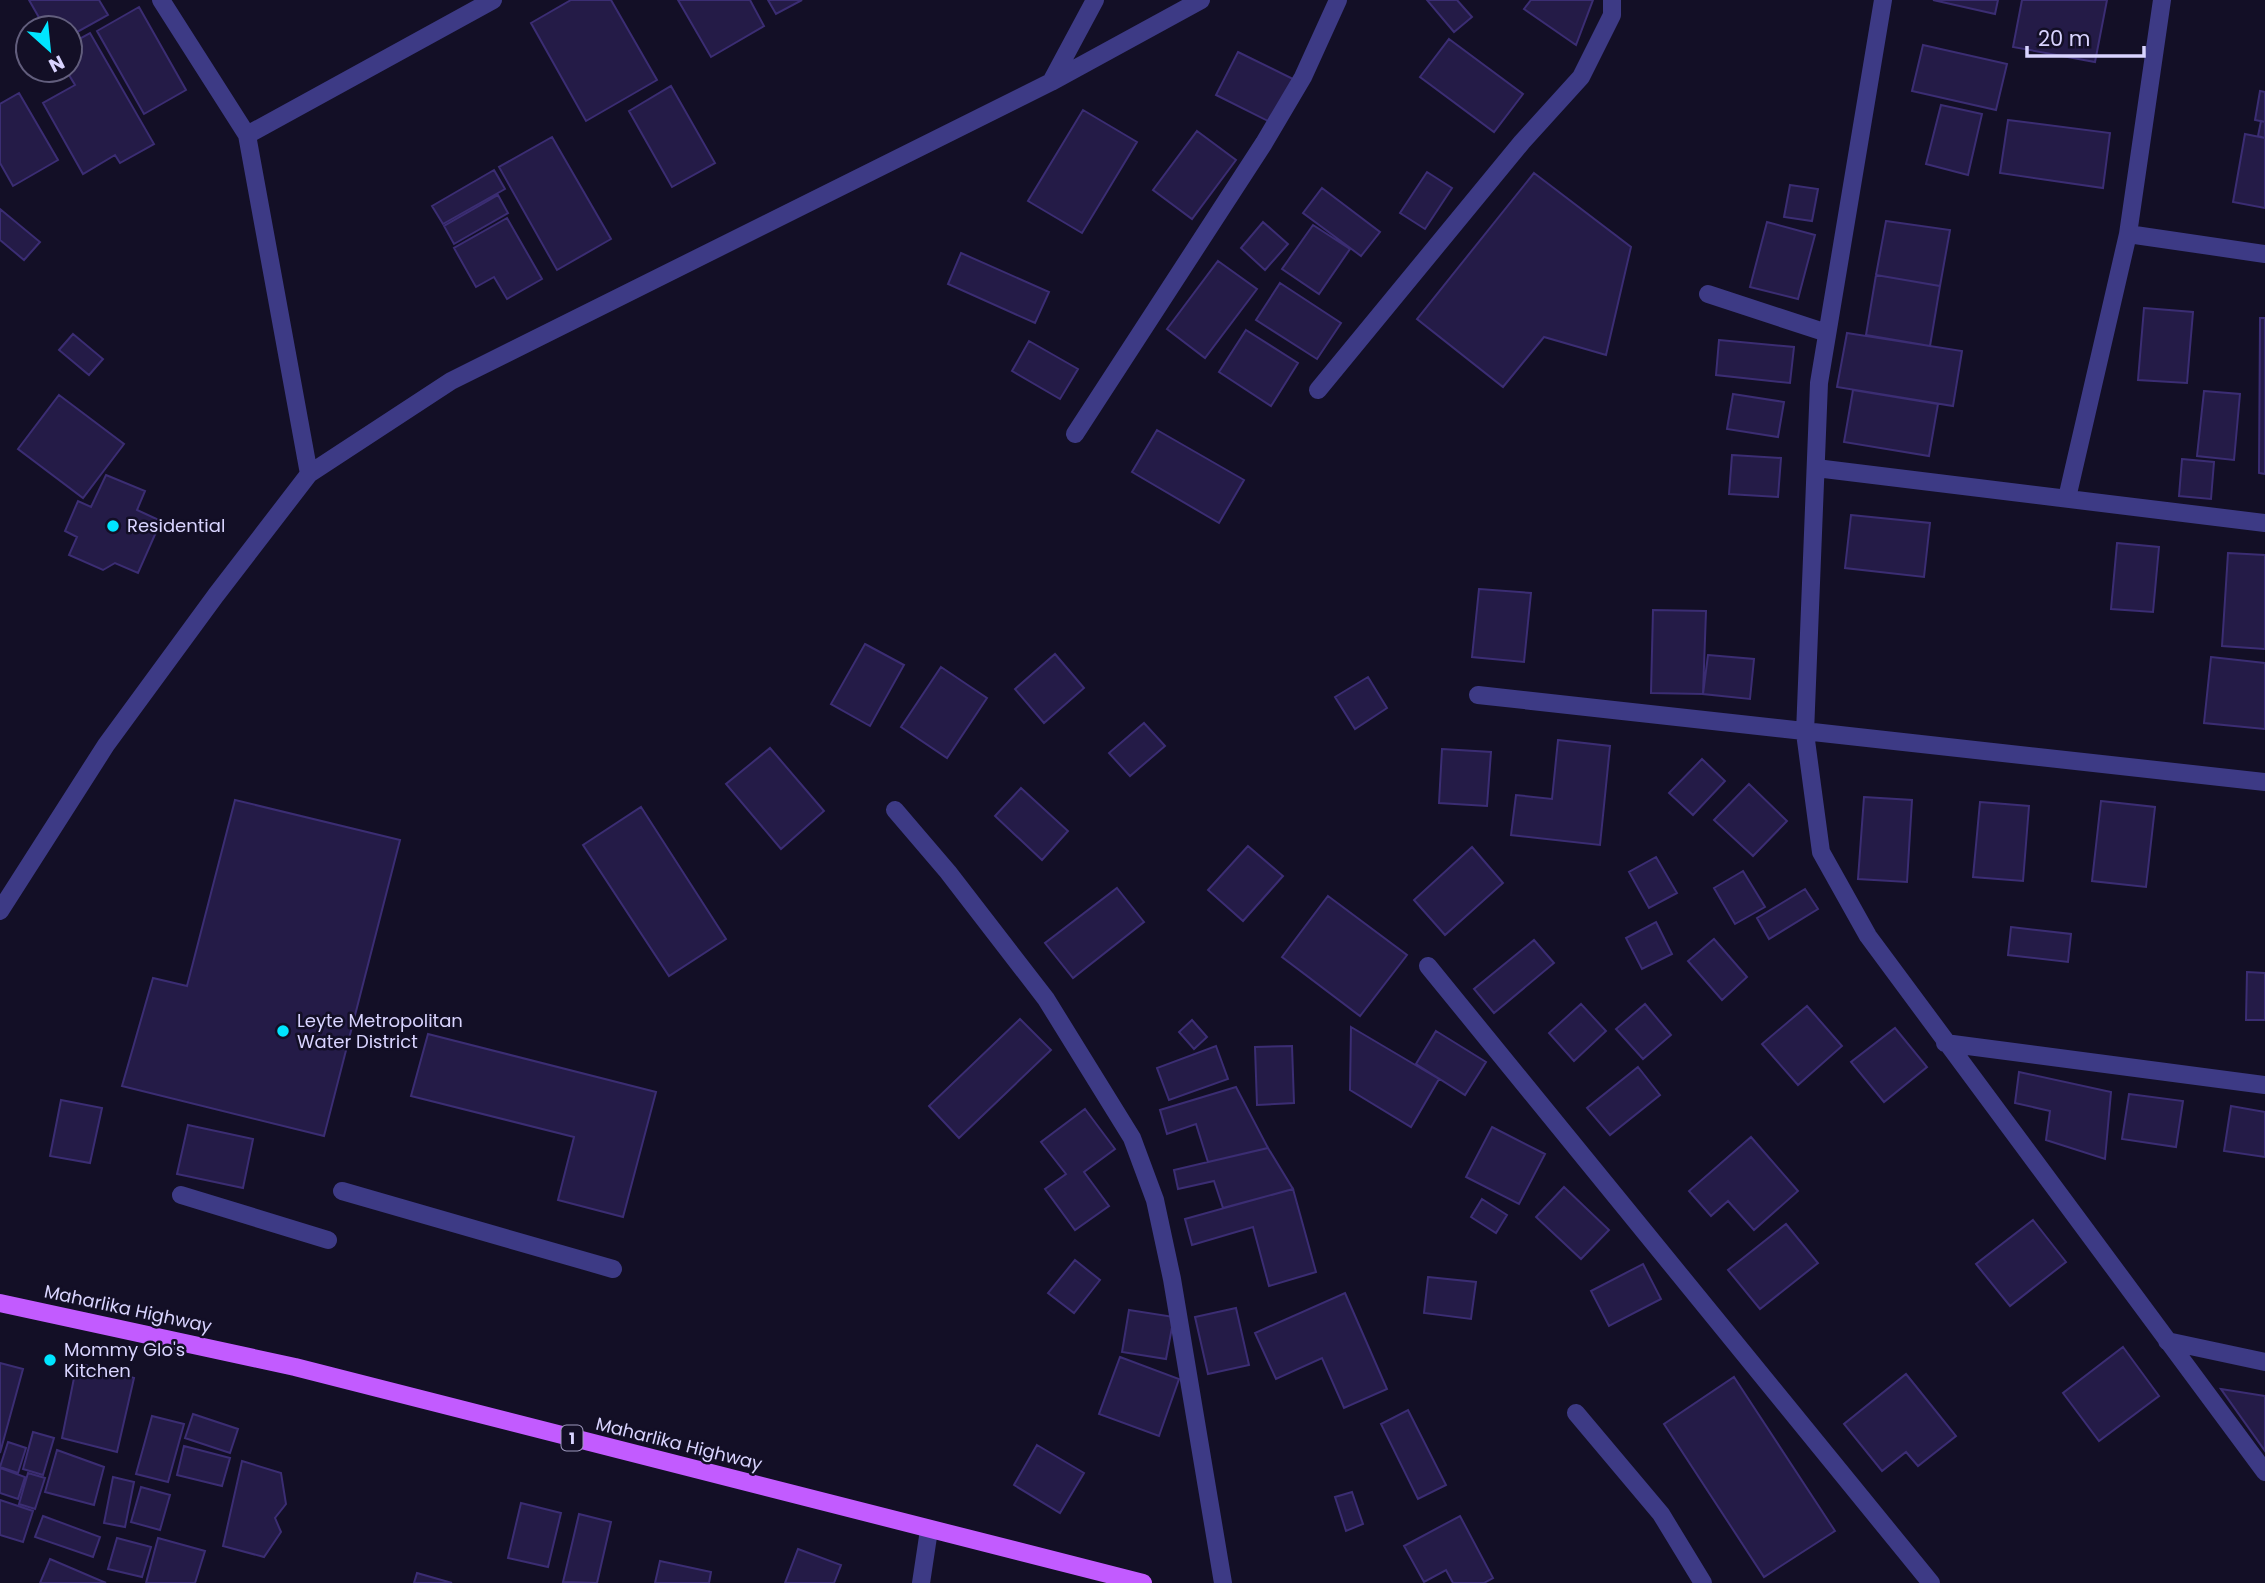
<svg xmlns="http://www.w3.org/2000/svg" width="2265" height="1583" font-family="Poppins,sans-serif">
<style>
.building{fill:#241b47;stroke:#3b2d73;stroke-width:2}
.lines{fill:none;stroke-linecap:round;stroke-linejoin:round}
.lane{stroke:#3d3a85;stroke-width:18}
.street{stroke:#3d3a85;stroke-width:18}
.primary{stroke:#c25bff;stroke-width:18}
.poi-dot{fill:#00e5ff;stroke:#130f26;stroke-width:2.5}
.labels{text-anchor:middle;stroke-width:5;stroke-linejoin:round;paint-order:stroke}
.shield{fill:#130f26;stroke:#9e99be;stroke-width:2}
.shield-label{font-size:16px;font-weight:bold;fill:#d9d4ff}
.poi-label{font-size:18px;fill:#d9d4ff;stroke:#130f26;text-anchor:start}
.street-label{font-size:18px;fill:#d9d4ff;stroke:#130f26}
</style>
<rect width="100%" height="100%" fill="#130f26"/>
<path class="building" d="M29,0H99L108,15L70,36V28H45Z
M571,0H611L657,80L586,121L531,23Z
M678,0H750L764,26L711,57Z
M768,0H802L776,14Z
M1427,0H1457L1472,17L1454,32Z
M1531,0H1593L1576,45L1524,9Z
M1933,0H1998L1995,14Z
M2022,0H2107L2095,62L2013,47Z
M139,7L186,90L144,114L97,31Z
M90,33L154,144L120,163L115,155L83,174L43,103L75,85L66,70H70V44Z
M1449,39L1523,94L1494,132L1420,77Z
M1923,45L2007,64L1996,110L1912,91Z
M1238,52L1295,80L1272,123L1216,95Z
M671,86L715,163L672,187L629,111Z
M2260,91L2265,92V122L2255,120Z
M19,93L58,160L13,186L0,163V104Z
M1941,105L1982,114L1968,175L1926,164Z
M1083,110L1137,142L1082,233L1028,201Z
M2008,120L2110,133L2103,188L2000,173Z
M2261,121L2265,122V138L2258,136Z
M1197,131L1236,160L1192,219L1153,190Z
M2245,134L2265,138V208L2233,202Z
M552,137L611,239L557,270L499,167Z
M494,170L505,189L443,224L432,206Z
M1427,172L1452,188L1425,229L1400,213Z
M1534,173L1631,247L1606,355L1544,337L1503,387L1417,319Z
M1790,185L1818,189L1812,221L1784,217Z
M1322,188L1380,232L1361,256L1303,213Z
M498,195L508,213L454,244L444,226Z
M0,209L40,242L24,260L0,240Z
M507,218L542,279L507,299L494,277L476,287L454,248Z
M1886,221L1950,230L1940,286L1876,275Z
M1263,222L1288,244L1265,270L1241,248Z
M1767,222L1815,235L1798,299L1750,287Z
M1313,225L1350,249L1319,294L1282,269Z
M961,253L1049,292L1035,323L948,284Z
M1218,261L1257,289L1205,358L1167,329Z
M1876,275L1940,286L1930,346L1866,335Z
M1280,283L1341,323L1317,359L1256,320Z
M2144,308L2193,312L2187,383L2138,380Z
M2260,318H2265V474L2259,473Z
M1246,330L1298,363L1271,406L1219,372Z
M1847,333L1962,351L1953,406L1837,387Z
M73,334L103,359L89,375L59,350Z
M1719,340L1794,347L1790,383L1716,375Z
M1029,341L1078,369L1060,399L1012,371Z
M1853,390L1938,404L1929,456L1844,442Z
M2204,391L2240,394L2234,460L2197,456Z
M1733,394L1784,402L1778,437L1727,429Z
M59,395L124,444L83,498L18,449Z
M1157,430L1244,480L1219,523L1132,472Z
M1732,455L1781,458L1778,497L1729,494Z
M2182,459L2214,462L2211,499L2179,496Z
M106,475L145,491L137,510L161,521L138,573L115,563L103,570L69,555L77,537L65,531L78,501L91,507Z
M1851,515L1930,523L1924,577L1845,568Z
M2117,543L2159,547L2153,612L2111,609Z
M2228,553L2265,555V649L2222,646Z
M1479,589L1531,593L1524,662L1472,657Z
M1653,610L1706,611L1703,694L1651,693Z
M865,644L904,665L870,726L831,704Z
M1055,654L1084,688L1044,723L1015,689Z
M1708,655L1754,659L1750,699L1703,694Z
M2211,657L2265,663V729L2204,723Z
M941,667L987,698L947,758L901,727Z
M1368,677L1387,708L1355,729L1335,697Z
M1144,723L1165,746L1130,776L1109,753Z
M1558,740L1610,746L1600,845L1511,835L1516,795L1552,799Z
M770,748L824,811L781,849L726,784Z
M1442,749L1491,752L1487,806L1439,803Z
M1702,759L1725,781L1693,815L1669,793Z
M1749,784L1787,821L1753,856L1714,820Z
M1021,788L1068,831L1042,860L995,816Z
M1864,797L1912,800L1907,882L1858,879Z
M235,800L400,840L324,1136L122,1086L153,978L187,986Z
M2101,801L2155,807L2146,887L2092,881Z
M1980,802L2029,806L2023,881L1973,877Z
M641,807L726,939L669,976L583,845Z
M1248,846L1283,876L1243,921L1208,890Z
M1472,847L1503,883L1445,935L1414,900Z
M1656,857L1677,893L1649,908L1629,872Z
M1743,871L1765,907L1735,924L1714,888Z
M1117,888L1144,922L1073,978L1045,943Z
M1805,889L1818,909L1769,939L1757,918Z
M1328,896L1407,955L1360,1016L1282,957Z
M1656,922L1672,954L1642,969L1626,938Z
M2011,927L2071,934L2068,962L2008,955Z
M1714,939L1747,977L1722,1000L1688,961Z
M1534,940L1554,963L1494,1013L1474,989Z
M2247,972L2265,973V1020H2246Z
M1581,1004L1606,1031L1574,1061L1549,1033Z
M1645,1004L1671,1035L1643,1059L1616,1029Z
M1807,1006L1842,1046L1798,1085L1762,1044Z
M1020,1019L1051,1050L959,1138L929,1106Z
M1192,1020L1207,1037L1194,1049L1179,1032Z
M1351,1027L1439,1079L1411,1127L1350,1090Z
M1895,1028L1927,1067L1884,1102L1851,1062Z
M1436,1031L1486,1062L1465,1095L1416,1064Z
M428,1034L656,1092L623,1217L558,1200L574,1137L411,1096Z
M1216,1046L1228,1079L1169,1100L1157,1068Z
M1292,1046L1294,1103L1257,1105L1255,1047Z
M1638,1067L1660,1095L1610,1135L1587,1108Z
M2019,1072L2111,1092L2105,1159L2046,1140L2050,1111L2015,1103Z
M1236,1087L1268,1148L1208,1162L1196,1124L1167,1134L1160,1110Z
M2129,1094L2183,1101L2176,1147L2122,1139Z
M61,1100L102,1108L90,1163L50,1156Z
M2231,1106L2265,1112V1157L2224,1151Z
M1085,1109L1115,1149L1084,1172L1109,1206L1075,1230L1045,1189L1066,1174L1041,1142Z
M188,1125L253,1139L243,1188L177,1174Z
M1492,1127L1545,1154L1519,1204L1466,1177Z
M1751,1137L1798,1191L1754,1230L1728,1201L1711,1216L1689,1191Z
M1268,1148L1293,1189L1223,1208L1214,1181L1178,1189L1174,1170Z
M1564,1187L1609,1230L1581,1259L1536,1217Z
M1293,1189L1316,1272L1269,1286L1253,1227L1192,1245L1185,1219Z
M1482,1199L1507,1215L1496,1233L1471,1217Z
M2033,1220L2066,1262L2010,1306L1976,1264Z
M1786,1224L1818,1263L1760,1309L1728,1270Z
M1075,1260L1100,1280L1074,1313L1048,1293Z
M1643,1264L1661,1299L1609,1326L1591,1291Z
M1428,1277L1476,1282L1471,1319L1424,1313Z
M1345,1293L1387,1389L1344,1408L1322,1358L1276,1379L1255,1333Z
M1236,1308L1249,1365L1208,1374L1195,1317Z
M1129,1310L1174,1317L1166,1359L1122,1352Z
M2123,1347L2159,1396L2099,1441L2063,1393Z
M1120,1357L1179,1379L1159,1436L1099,1414Z
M0,1363L23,1369L0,1453Z
M77,1363L134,1378L117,1452L62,1438Z
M1906,1374L1956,1436L1918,1466L1906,1452L1882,1471L1844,1424Z
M1734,1377L1835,1531L1764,1577L1664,1424Z
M2221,1389L2265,1396V1451Z
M1408,1410L1446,1485L1418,1499L1381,1424Z
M193,1414L238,1429L230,1453L185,1438Z
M152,1416L184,1424L168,1482L136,1474Z
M33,1432L54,1438L43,1475L23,1469Z
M8,1442L26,1448L18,1473L0,1467Z
M1037,1445L1084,1473L1060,1513L1014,1485Z
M184,1446L230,1458L222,1486L177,1475Z
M57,1450L104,1467L94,1505L45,1492Z
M242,1461L281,1473L286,1504L275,1518L281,1532L264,1557L223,1546Z
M0,1468L25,1477L18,1499L0,1493Z
M28,1473L45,1478L35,1509L19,1504Z
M113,1477L134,1482L125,1527L104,1523Z
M141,1487L170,1495L160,1530L131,1522Z
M1352,1492L1363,1524L1346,1531L1335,1497Z
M0,1500L33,1511L23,1542L0,1535Z
M521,1503L561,1513L548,1567L508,1558Z
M579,1514L611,1522L597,1583L563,1582Z
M43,1516L100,1537L93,1557L35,1537Z
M1460,1516L1493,1578L1484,1583H1453L1446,1570L1424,1582L1404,1546Z
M117,1538L151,1547L142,1577L108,1569Z
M158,1538L205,1551L195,1583H146Z
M798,1549L841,1565L834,1583H785Z
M50,1559L106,1583H40Z
M660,1561L711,1572L709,1583H655Z
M417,1573L452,1583H414Z"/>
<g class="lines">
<path class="lane" d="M342,1191L613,1269
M181,1195L328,1240
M1576,1413L1661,1514L1703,1583"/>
<path class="street" d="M161,0L247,135
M1883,0L1819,383L1805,733L1821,852L1868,936L2265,1472
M1051,82L1095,0
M2128,234L2265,254
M1708,294L1827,333
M1318,390L1522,142L1581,77L1612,15V0
M1075,434L1264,143L1303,77L1338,0
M1816,468L2265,523
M309,474L247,135L493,0
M2067,498L2128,234L2162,0
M1478,695L2265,782
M895,810L948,872L1046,999L1132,1138L1155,1200L1172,1279L1223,1583
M0,911L106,745L216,595L309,474L451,381L1051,82L1201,0
M1428,966L1931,1583
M1945,1043L2265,1085
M2167,1341L2265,1362
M921,1583L929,1530"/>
<path class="primary" d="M0,1303L295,1367L1143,1583"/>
</g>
<g class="poi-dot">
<circle cx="113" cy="526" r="7"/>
<circle cx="283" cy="1031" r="7"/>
<circle cx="50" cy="1360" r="7"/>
</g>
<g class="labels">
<rect class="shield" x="561.5" y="1425.5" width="21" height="25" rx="5"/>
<g class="shield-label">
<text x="572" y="1444">1</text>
</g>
<g class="poi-label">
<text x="127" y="532">Residential</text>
<text x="297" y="1027">Leyte Metropolitan<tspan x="297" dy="21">Water District</tspan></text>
<text x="64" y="1356">Mommy Glo's<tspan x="64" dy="21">Kitchen</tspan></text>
</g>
<g class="street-label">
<text transform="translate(128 1309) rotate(12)" y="6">Maharlika Highway</text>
<text transform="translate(679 1444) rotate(14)" y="6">Maharlika Highway</text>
</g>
</g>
<g transform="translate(49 49) rotate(153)"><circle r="33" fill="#130f26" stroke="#625e7d" stroke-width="2"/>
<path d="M0-5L12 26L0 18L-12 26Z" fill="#00e5ff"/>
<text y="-10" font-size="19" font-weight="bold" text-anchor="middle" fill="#d9d4ff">N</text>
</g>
<path d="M2027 46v10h117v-10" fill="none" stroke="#d9d4ff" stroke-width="3.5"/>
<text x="2038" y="46" font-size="21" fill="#d9d4ff" stroke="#130f26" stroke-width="5" paint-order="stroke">20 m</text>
</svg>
